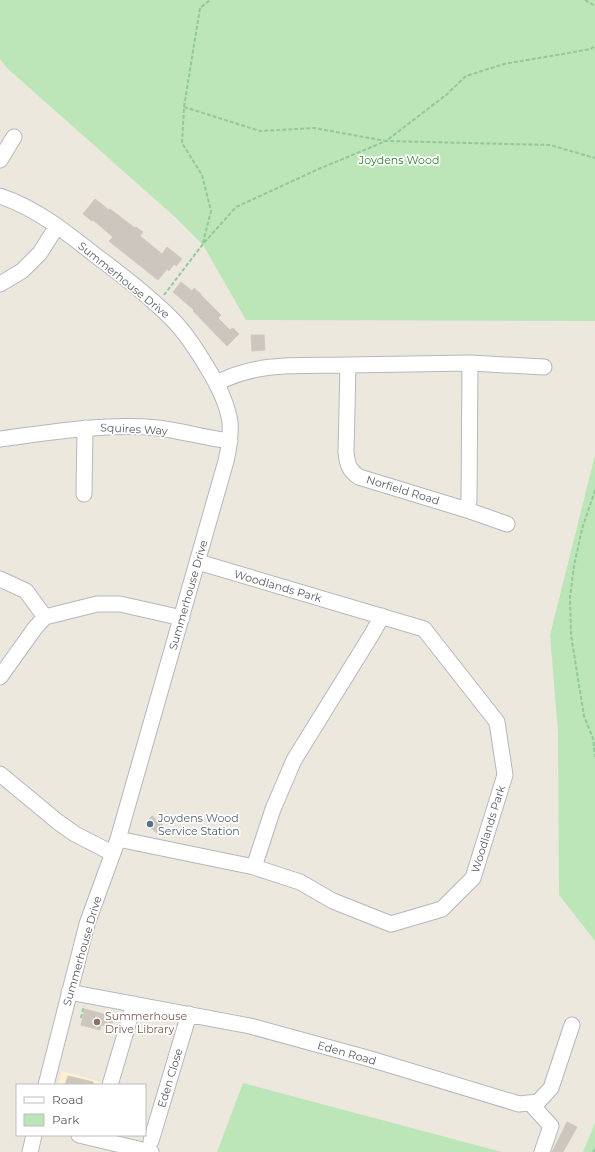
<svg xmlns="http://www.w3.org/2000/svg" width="595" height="1152" font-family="Montserrat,sans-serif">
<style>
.commercial{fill:#fff1d0}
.green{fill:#bce6b8}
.building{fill:#ccc6bf;stroke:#d1c9bc}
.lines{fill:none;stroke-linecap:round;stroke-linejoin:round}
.minor-casing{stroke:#b4b8bd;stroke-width:17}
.path{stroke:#91c89c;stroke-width:2;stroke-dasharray:4 2;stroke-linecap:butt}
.minor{stroke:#fff;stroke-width:15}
.service-dot{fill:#5c6f8a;stroke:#fff;stroke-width:1.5}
.education-dot{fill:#8d6e63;stroke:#fff;stroke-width:1.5}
.labels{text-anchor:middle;stroke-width:3.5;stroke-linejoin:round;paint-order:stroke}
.park-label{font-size:11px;fill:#30822e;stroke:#fff}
.street-label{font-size:11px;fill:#575c61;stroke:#fff}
.service-label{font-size:11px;fill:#4e5e75;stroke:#fff;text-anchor:start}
.education-label{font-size:11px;fill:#785e54;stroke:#fff;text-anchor:start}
</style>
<rect width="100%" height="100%" fill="#ece8de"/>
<path class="commercial" d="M62,1071L113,1085H58Z"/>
<path class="green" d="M0,0H595V321L246,320L203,245L175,217L7,68L0,59Z
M595,455V941L559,895L558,732L550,635Z
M243,1083L502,1152H217Z
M595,1123V1152H583Z"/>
<path class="building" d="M95,199L109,210L110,209L135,228L136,227L143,232L140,236L162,254L167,247L182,259L176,266L174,264L169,271L167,269L158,280L109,241L113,237L93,220L92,221L83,214Z
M181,282L192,291L194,288L201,294V295L221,315L218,318L230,330L233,328L239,334L227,346L193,311L194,310L173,292Z
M251,335H264L265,350L252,351Z
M152,816L163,825L157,833L145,823Z
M85,1009L114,1017L111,1027L101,1025L100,1030L81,1025Z
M68,1076L93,1082V1085H65Z
M567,1122L577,1127L563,1152H552Z"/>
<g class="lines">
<defs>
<path id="minor" d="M0,160L14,137
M0,196C36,208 66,232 95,255C122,275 149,296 172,319C187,334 198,352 208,369C218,385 227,403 230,422C231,435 229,448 226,461L118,839L87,924L46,1085
M0,284L22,271L40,253L57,226
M348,365L470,363L544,367
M217,383C259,361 302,366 348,365L346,452C347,463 349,471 359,477L467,510L469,500L470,363
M0,439C52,432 105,423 158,428C182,431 206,438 230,441
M84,494L85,428
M467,510L507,524
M198,562L424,629L497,722L505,775L473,878L442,909L391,924L333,901L300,882L254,867
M0,579L26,591L45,617
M0,677L35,628L45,617L97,604H120L182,618
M0,774L58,822L75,834L112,853
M118,839L254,867L273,809L294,760L372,634L382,616
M69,992L250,1026L367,1058L519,1104L538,1102L551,1088L572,1025
M110,1085L134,1004
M530,1103L551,1126L542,1152
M79,1135L151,1152
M151,1141L189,1014
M30,1152L34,1135"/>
</defs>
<use href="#minor" class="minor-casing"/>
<path class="path" d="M585,0L595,6
M184,107L260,131L314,128L386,141L446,95L466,76L504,64L591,49L595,46
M203,243L211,211L202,175L182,143L184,107L200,8L210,0
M164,295L203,244L236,207L321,168L386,141L550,145L595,158
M595,490L582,529L574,566L570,597L571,635L584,716L593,738L595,757
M81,1018L84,1006
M593,1152L595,1149"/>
<use href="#minor" class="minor"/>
</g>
<circle class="service-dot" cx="150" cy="824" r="4"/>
<circle class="education-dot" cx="97" cy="1022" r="4"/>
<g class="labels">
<g class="park-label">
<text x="399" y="164">Joydens Wood</text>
</g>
<g class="street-label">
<text transform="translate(124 280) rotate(39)" y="4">Summerhouse Drive</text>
<text transform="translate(134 429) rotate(3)" y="4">Squires Way</text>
<text transform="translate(403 490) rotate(17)" y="4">Norfield Road</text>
<text transform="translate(278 586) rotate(16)" y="4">Woodlands Park</text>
<text transform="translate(188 595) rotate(-74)" y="4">Summerhouse Drive</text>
<text transform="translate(488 829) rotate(-73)" y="4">Woodlands Park</text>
<text transform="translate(82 951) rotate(-74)" y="4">Summerhouse Drive</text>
<text transform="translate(347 1053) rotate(16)" y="4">Eden Road</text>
<text transform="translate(170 1078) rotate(-73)" y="4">Eden Close</text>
</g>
<g class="service-label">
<text x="158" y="822">Joydens Wood<tspan x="158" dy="13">Service Station</tspan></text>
</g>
<g class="education-label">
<text x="105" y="1020">Summerhouse<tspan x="105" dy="13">Drive Library</tspan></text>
</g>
</g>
<rect x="16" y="1084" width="130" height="52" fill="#ffffff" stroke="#bcbec0"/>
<rect x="24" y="1097" width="20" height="6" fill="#ffffff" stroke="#bcbec0"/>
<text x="52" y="1104" font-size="12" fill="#575c61">Road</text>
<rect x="24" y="1114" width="20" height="12" fill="#bce6b8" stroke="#bcbec0"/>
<text x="52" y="1124" font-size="12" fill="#575c61">Park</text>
</svg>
